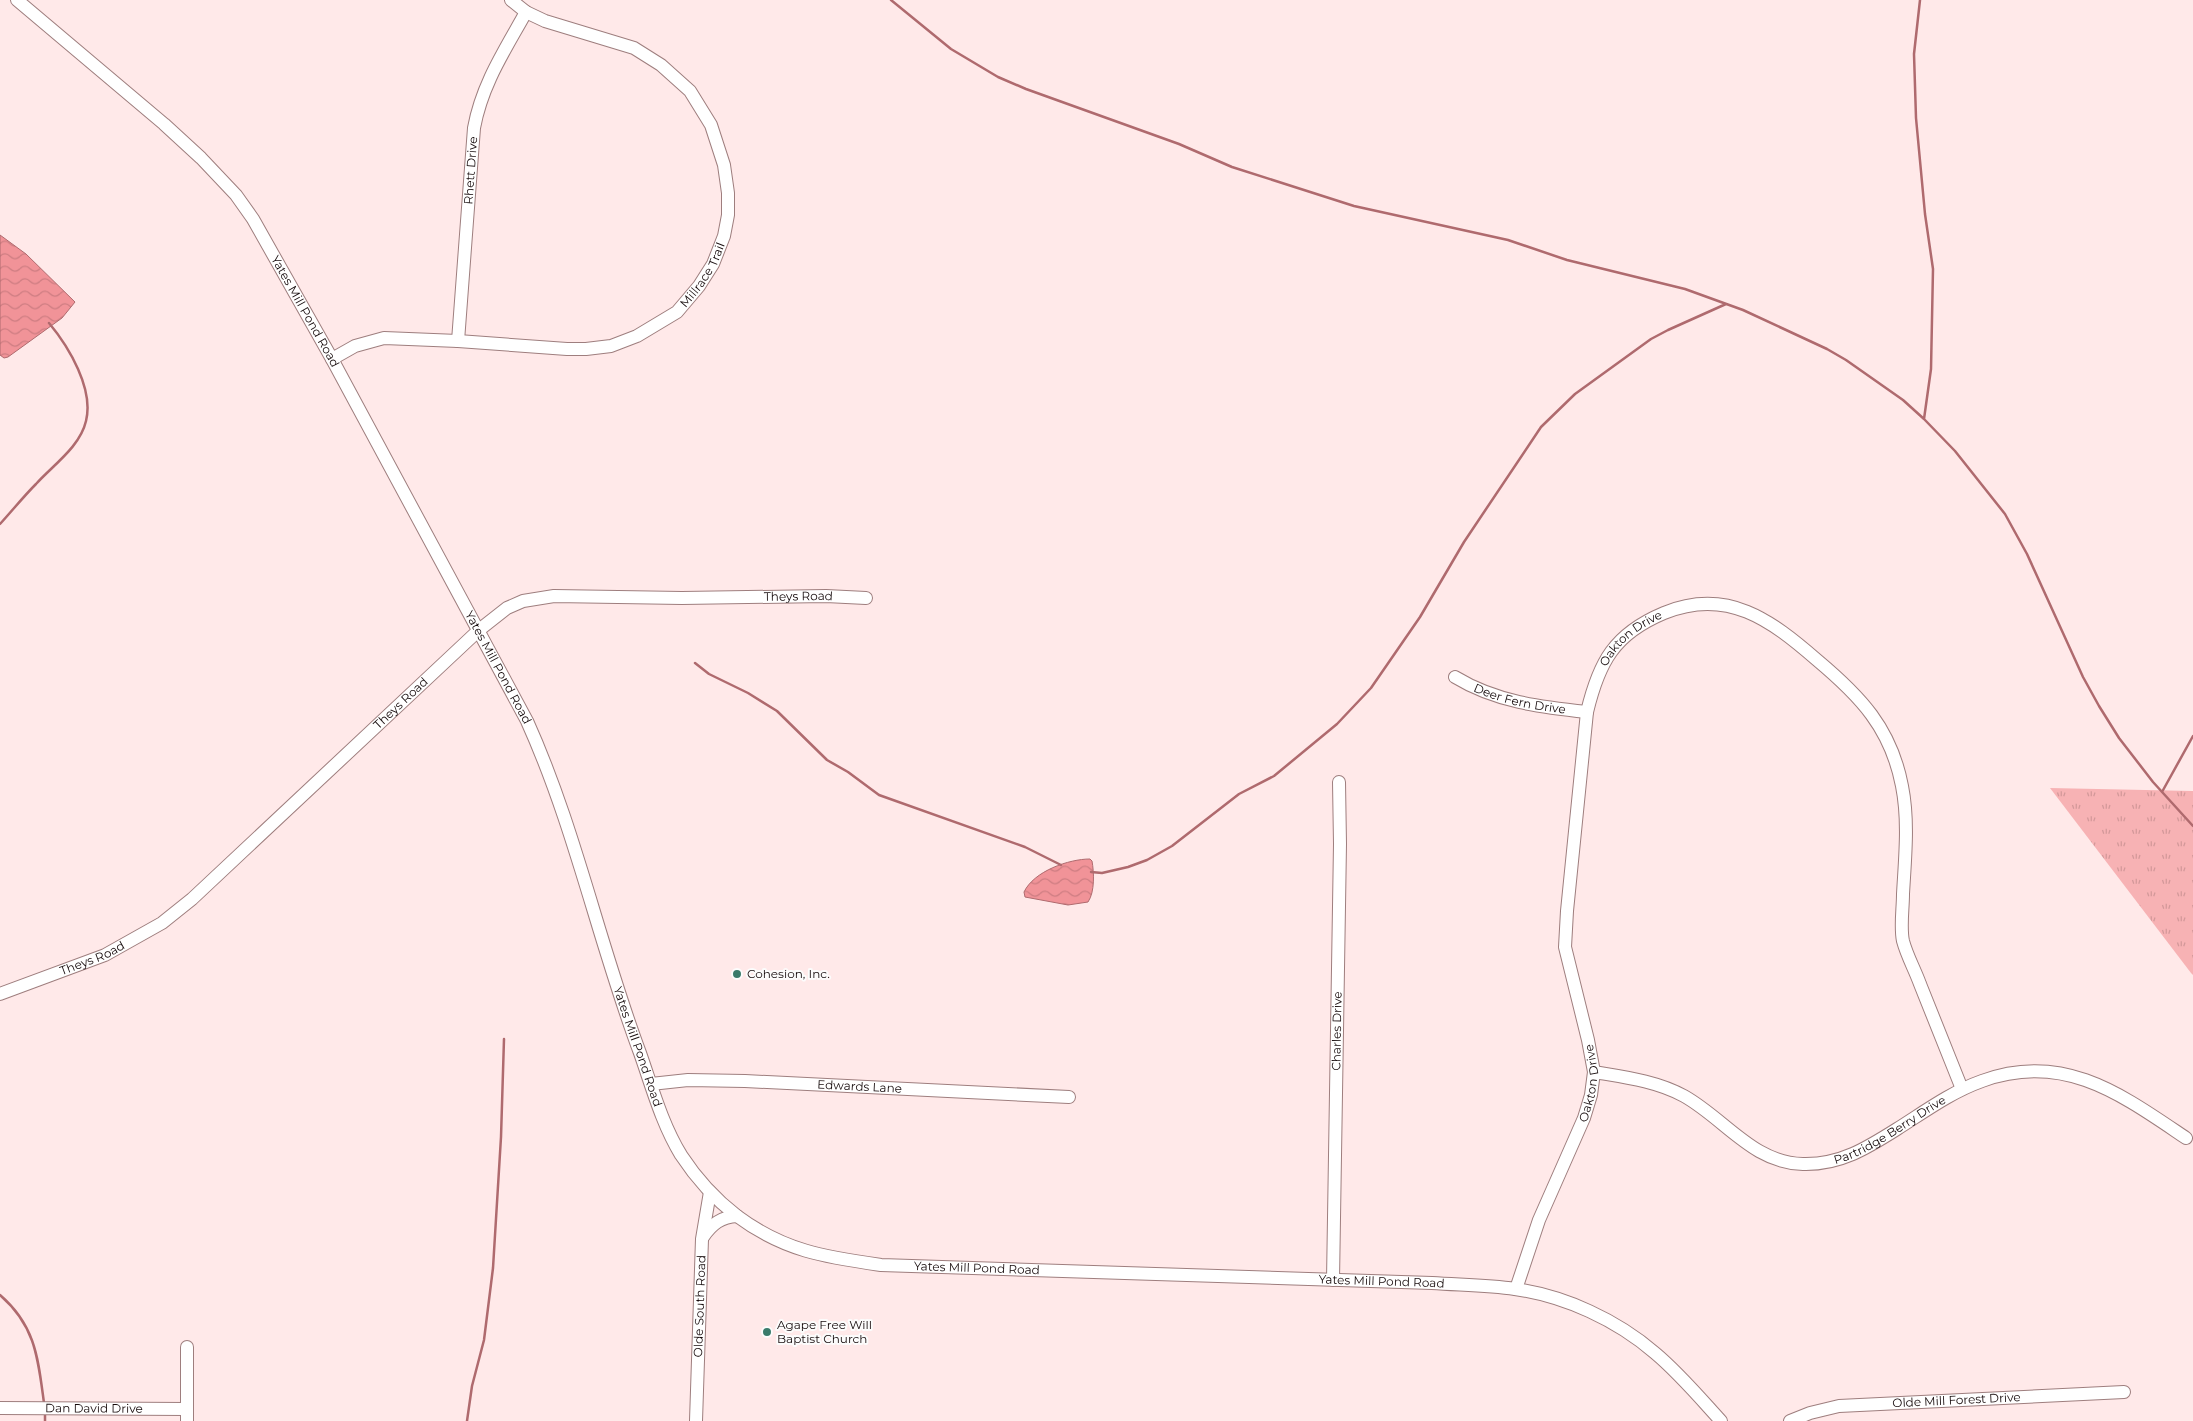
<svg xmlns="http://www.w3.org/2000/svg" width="2193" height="1421" font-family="Montserrat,sans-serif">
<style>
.park{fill:url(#park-tufts)}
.water{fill:url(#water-waves);stroke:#af6a6e}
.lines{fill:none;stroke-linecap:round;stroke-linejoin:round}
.stream{stroke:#af6a6e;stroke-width:2.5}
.minor-casing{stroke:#9e7e7e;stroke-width:14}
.minor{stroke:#fff;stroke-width:12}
.poi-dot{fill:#3a7b6b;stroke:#fcfcfc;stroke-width:2}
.labels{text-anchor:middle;stroke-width:4;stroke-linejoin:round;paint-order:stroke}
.street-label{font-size:12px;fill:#150a0b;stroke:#fcfcfc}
.poi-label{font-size:12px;fill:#150a0b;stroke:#fcfcfc;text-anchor:start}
</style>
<defs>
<pattern id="park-tufts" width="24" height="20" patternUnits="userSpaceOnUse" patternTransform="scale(1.25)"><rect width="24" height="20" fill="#f7b2b4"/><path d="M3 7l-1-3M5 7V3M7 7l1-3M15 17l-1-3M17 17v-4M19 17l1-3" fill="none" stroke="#d39899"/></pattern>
<pattern id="water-waves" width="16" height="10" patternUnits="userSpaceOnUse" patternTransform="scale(1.25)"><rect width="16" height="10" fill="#f19398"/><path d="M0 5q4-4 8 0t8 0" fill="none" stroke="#ce7d82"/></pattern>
</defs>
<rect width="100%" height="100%" fill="#ffe9e9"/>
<path class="park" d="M2050,788L2193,791V975L2191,973Z"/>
<path class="water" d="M0,235L26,254L75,302L62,318L8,357L4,358L0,355Z
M1090,859L1092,861C1094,872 1095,892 1088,902L1068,905L1025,897L1024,892C1034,871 1069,859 1090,859Z"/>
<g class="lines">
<path class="stream" d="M891,0L951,49L998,77L1026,89L1179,144L1232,167L1354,206L1508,240L1567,260L1685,289L1743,310L1827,349L1846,360L1903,400L1924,419L1955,451L2005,514L2027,554L2083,677L2099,706L2119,738L2153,782L2193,826
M1920,0L1914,54L1916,118L1925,214L1933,269L1931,369L1924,419
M0,524C12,511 23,497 36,484C53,465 80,447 86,421C94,389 69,347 49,323
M695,663L709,674L748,693L777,711L827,760L848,772L879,795L1025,847L1061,865
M2162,792L2193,736
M1091,872L1102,873L1128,867L1147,860L1172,846L1239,794L1274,776L1337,724L1371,688L1420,617L1464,542L1541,427L1575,394L1651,339L1668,330L1726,304
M0,1295C36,1326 38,1359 44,1403
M45,1411V1421
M467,1421L472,1386L484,1340L493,1268L501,1137L504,1039"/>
<defs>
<g id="minor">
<path id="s1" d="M17,0L164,124L201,158L236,195L253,219L332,359L527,721C575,827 599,944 640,1053C652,1087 662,1124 681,1155C696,1178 715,1199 737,1216C784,1251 825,1257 881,1265L1432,1283C1460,1285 1488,1285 1515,1289C1565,1296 1617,1320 1655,1353C1679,1373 1700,1398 1721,1421"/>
<path id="s2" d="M458,341L474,128C482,84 505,50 526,12"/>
<path id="s3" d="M332,359L355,346L384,338L458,341L567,349H586L611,346L637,336L677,312L699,286L713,264L724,236L728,215V193L724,165L711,125L690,91L661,65L634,48L545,21L526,12L511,0"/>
<path id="s4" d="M1455,677C1496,702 1541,707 1587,712"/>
<path id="s5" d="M0,994L105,955L162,923L192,899L479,630L507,608L523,601L554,596L682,598L826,596L866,598"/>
<path id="s6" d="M1594,1072C1624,1077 1657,1081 1684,1096C1725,1119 1753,1163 1803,1164C1840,1165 1867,1148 1897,1129C1924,1112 1951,1092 1982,1081C2064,1051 2122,1095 2186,1138"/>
<path id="s7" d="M651,1084L688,1080L745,1081L1069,1097"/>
<path d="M703,1237C712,1224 721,1217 737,1216"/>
<path id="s8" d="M1333,1280L1340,844L1339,782"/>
<path id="s9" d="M1516,1289L1539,1220L1584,1118L1591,1095L1594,1072L1588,1040L1565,947L1567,911L1587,712C1599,662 1614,634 1664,613C1727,587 1771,620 1817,660C1860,696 1891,728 1902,786C1909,821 1905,858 1903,894C1903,909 1900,927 1903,941C1907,956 1915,970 1920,984C1934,1019 1948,1054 1962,1089"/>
<path id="s10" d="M0,1408L187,1409"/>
<path d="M187,1421V1347"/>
<path id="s11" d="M696,1421L702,1239L710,1192"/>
<path id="s12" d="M1790,1421L1810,1413L1839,1406L2124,1392"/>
</g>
</defs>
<use href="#minor" class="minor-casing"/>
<use href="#minor" class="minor"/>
</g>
<g class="poi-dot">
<circle cx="737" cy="974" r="5"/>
<circle cx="767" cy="1332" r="5"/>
</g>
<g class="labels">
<g class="street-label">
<text dy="4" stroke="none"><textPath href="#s2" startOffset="171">Rhett Drive</textPath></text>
<text dy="4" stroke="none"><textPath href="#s3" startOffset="404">Millrace Trail</textPath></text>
<text dy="4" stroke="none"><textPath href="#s1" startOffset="429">Yates Mill Pond Road</textPath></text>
<text dy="4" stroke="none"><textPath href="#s5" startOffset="938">Theys Road</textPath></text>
<text dy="4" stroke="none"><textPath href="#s9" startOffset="685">Oakton Drive</textPath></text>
<text dy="4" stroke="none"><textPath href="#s1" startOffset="834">Yates Mill Pond Road</textPath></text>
<text dy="4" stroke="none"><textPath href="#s4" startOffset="69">Deer Fern Drive</textPath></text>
<text dy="4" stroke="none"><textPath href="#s5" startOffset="502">Theys Road</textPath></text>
<text dy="4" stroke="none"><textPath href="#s5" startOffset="99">Theys Road</textPath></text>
<text dy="4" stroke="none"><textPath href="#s8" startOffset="249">Charles Drive</textPath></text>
<text dy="4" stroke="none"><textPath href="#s1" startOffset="1239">Yates Mill Pond Road</textPath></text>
<text dy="4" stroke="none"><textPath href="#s9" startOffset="220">Oakton Drive</textPath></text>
<text dy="4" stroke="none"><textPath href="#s7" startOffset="209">Edwards Lane</textPath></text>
<text dy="4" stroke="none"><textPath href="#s6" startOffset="328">Partridge Berry Drive</textPath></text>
<text dy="4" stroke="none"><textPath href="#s1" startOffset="1689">Yates Mill Pond Road</textPath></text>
<text dy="4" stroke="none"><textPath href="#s1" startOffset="2094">Yates Mill Pond Road</textPath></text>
<text dy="4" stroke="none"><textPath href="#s11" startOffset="115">Olde South Road</textPath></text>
<text dy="4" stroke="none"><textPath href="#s12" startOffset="169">Olde Mill Forest Drive</textPath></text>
<text dy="4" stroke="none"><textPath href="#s10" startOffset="94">Dan David Drive</textPath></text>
</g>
<g class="poi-label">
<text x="747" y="978">Cohesion, Inc.</text>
<text x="777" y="1329">Agape Free Will<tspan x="777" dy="14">Baptist Church</tspan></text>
</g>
</g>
</svg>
